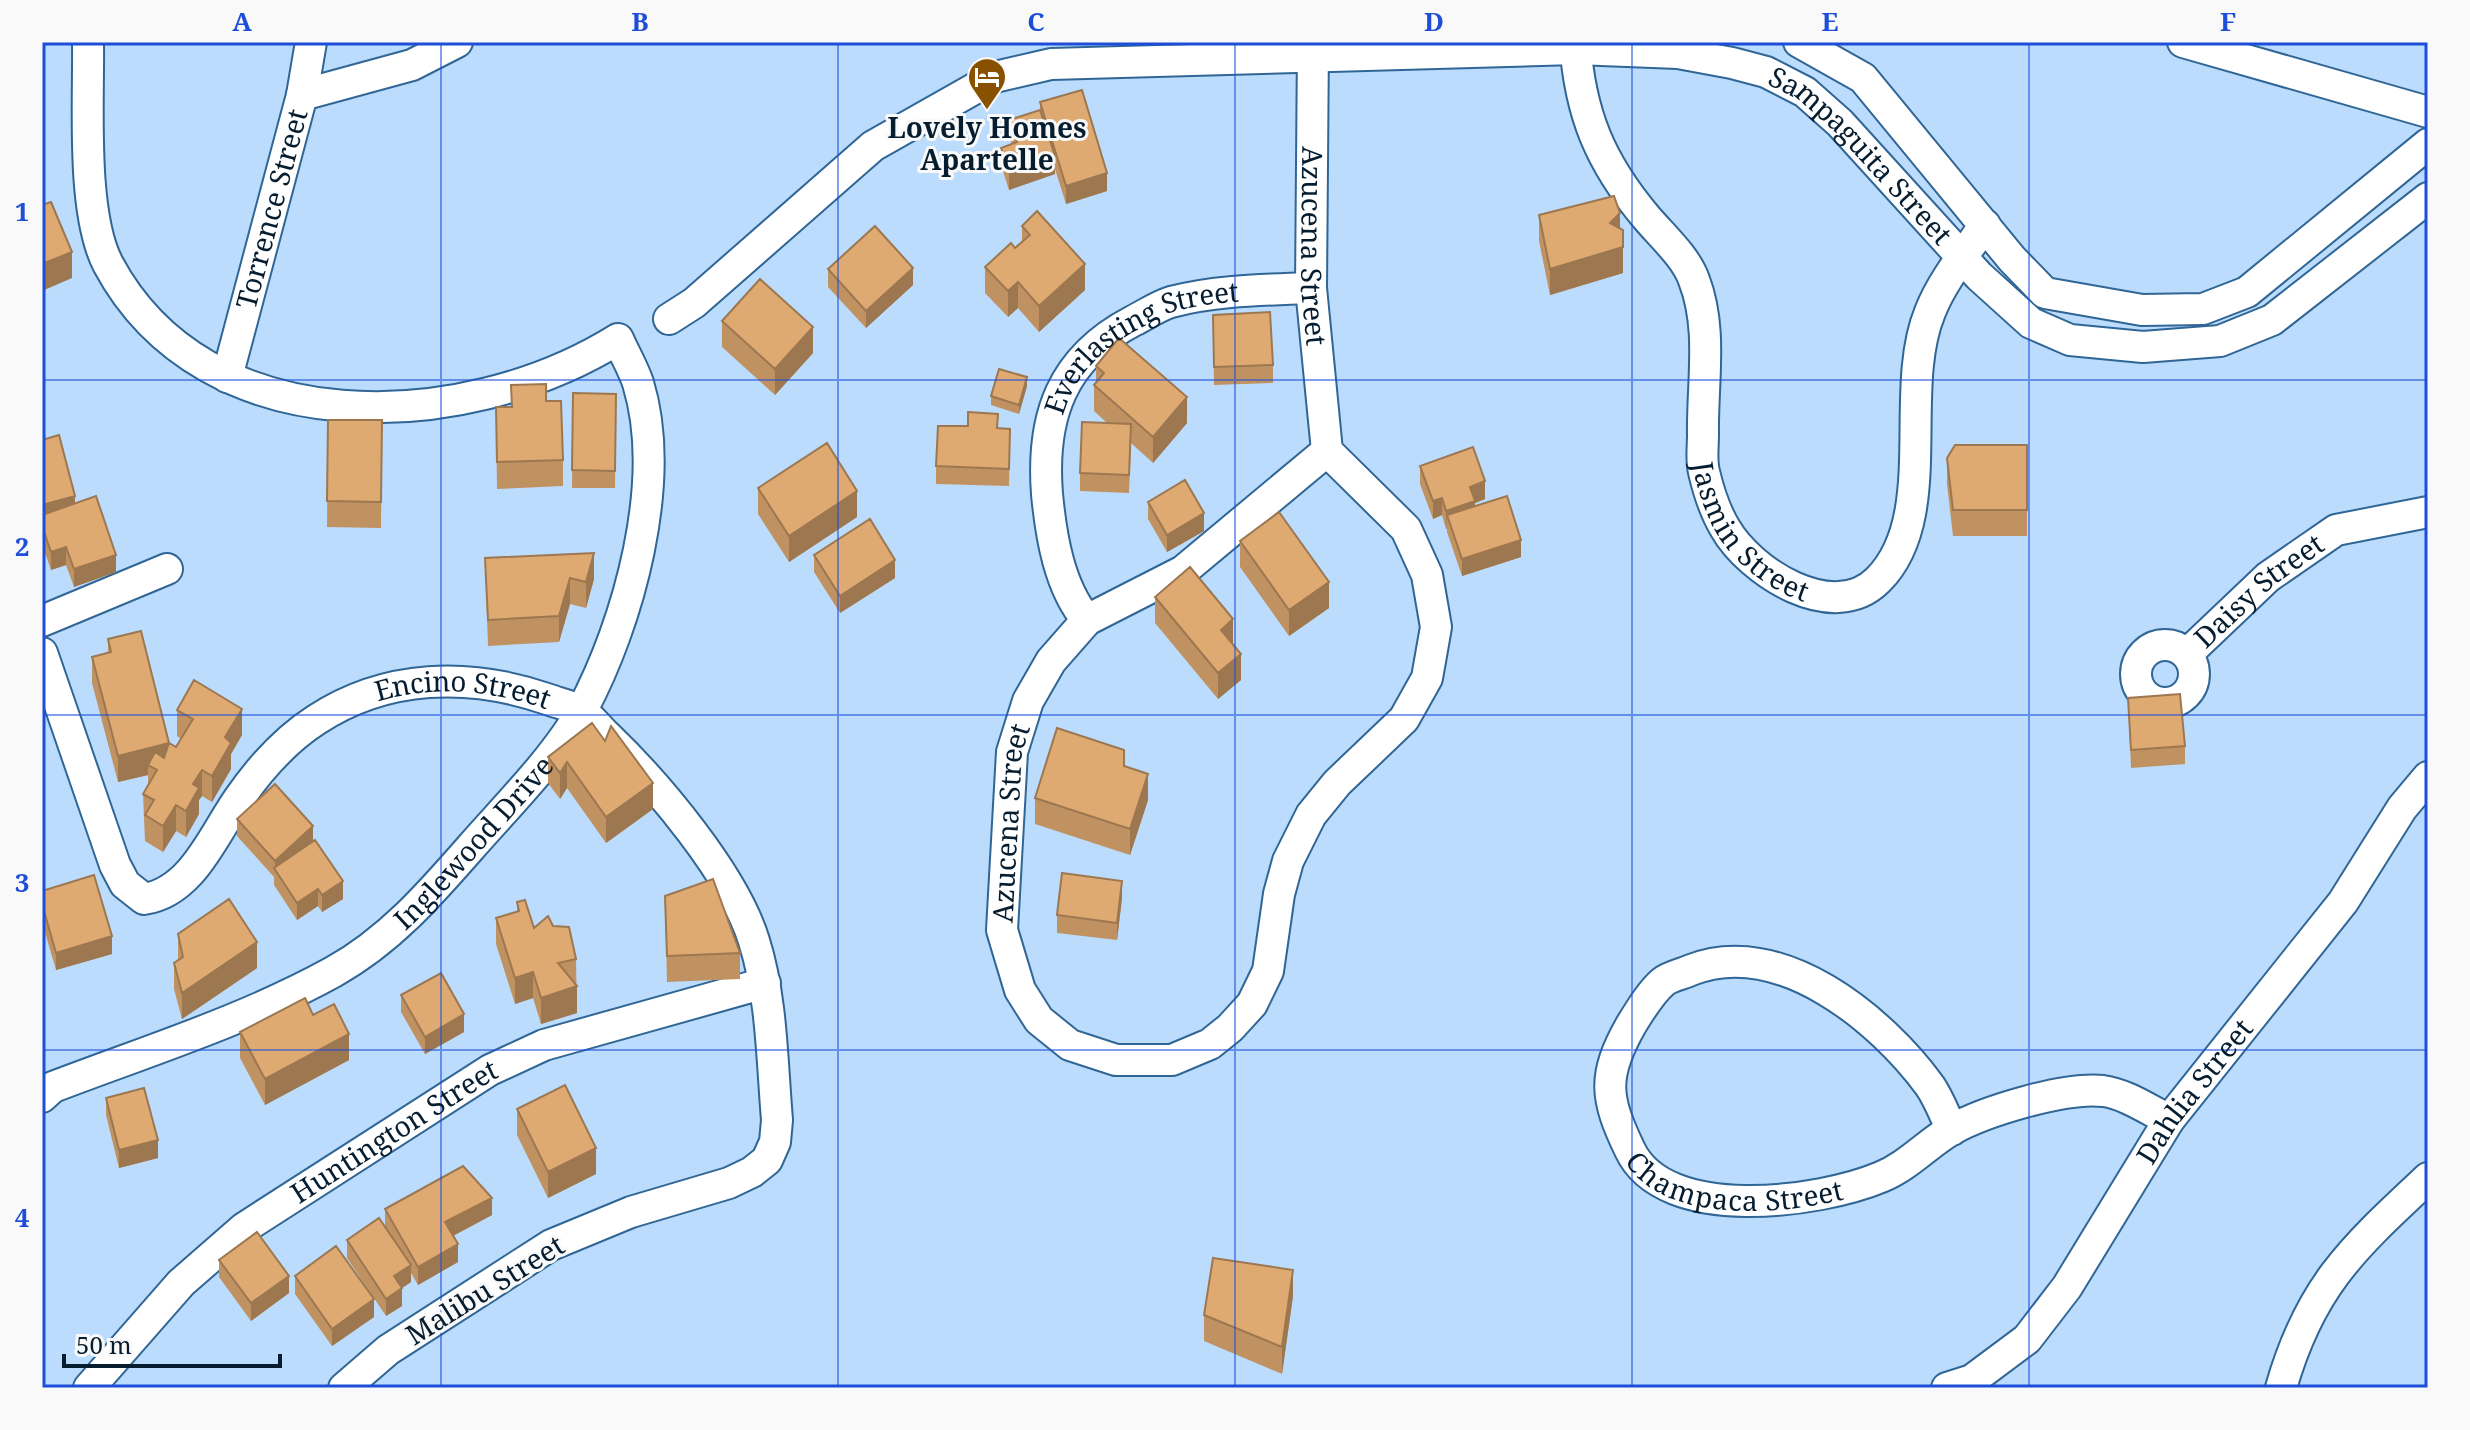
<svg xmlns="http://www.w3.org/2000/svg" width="2470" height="1430" font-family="'Noto Serif',serif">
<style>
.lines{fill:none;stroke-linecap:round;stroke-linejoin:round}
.minor-casing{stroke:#306696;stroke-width:34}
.minor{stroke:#fff;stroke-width:30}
.wall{fill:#c09262}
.shaded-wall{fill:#9c7750}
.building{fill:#dfaa72;stroke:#9c7750;stroke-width:2}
.grid{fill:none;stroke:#1d4ed8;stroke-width:2;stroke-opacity:0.55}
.labels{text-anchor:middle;stroke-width:6;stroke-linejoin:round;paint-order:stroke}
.poi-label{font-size:28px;font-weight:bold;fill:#061d30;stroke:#f9f9f9}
.street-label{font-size:28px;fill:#061d30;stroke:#f9f9f9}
.neatline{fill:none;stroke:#1d4ed8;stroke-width:3}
.grid-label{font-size:26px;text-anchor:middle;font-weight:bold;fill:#1d4ed8}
</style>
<rect width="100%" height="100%" fill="#bbdcfd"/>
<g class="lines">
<defs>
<g id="minor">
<path id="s1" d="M1313,42L1311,288L1327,451L1406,529L1427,575L1436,627L1427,678L1404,719L1337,783L1311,815L1288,861L1279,894L1268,971L1252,1004L1230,1028L1210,1044L1172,1060H1116L1070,1045L1039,1020L1020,990L1002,930L1012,752L1028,701L1051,661L1087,620L1183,571L1327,451"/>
<path id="s2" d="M1575,42C1580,114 1600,162 1646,217C1662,236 1686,257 1694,280C1713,329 1702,383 1703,435C1703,447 1701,460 1704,472C1708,489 1716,513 1725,528C1750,572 1833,625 1878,580C1941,517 1897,392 1930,312C1942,281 1966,252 1985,225"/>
<path d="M1799,42L1863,78L2012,259L2045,293L2142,310L2203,309L2247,292L2428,144"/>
<path d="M2183,42L2428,112"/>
<path d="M302,95L412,65L457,42"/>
<path id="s3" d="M669,319L694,303L873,146L995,77L1051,64L1576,49L1678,53L1732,63L1766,72L1805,92L1840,123L1979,276L2031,323L2070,340L2143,347L2220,341L2272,320L2428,198"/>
<path id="s4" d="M227,377L302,95L311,42"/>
<path id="s5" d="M1087,620C1059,587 1051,536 1047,494C1041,416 1062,358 1133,321C1145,315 1158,306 1171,302C1216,290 1265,290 1311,288"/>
<path d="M42,621L167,569"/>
<circle cx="2165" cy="674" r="29"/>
<path id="s6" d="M42,653L115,865L125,884L144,899C193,892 214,833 240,797C261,767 285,740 316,720C386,674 469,672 547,699C558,703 572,706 581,711C591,717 599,729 607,736C657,784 734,875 754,941C772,998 772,1061 777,1120L775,1142L767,1160L752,1172L729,1183L631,1212L551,1245L388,1350L344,1388"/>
<path id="s7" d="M2187,654L2268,577L2336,530L2428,512"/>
<path id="s8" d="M42,1097L53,1087C147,1051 244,1021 333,972C389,941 430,894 471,847C506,807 557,756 582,710C629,622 668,481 638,383C633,368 624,353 618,339C464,435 205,446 108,264C81,212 89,101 88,42"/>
<path id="s9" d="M1952,1130C1945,1116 1939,1099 1930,1086C1881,1019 1780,935 1691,970C1683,974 1670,976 1663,982C1651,992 1639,1012 1631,1025C1602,1076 1605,1098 1630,1150C1665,1224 1819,1203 1881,1177C1908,1166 1927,1144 1951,1130C1985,1111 2064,1087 2103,1091C2126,1094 2149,1110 2169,1120"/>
<path id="s10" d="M89,1388L181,1283L244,1228L490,1070L544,1045L765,983"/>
<path id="s11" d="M1947,1388L1972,1380L2027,1339L2067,1287L2169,1120L2343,902L2402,808L2428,777"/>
<path d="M2281,1388C2310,1286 2353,1248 2428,1178"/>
</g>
</defs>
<use href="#minor" class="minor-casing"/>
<use href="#minor" class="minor"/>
</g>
<path class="wall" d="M1040,102L1107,191L1066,204L1055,169V174L1009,190L1001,165V148L1012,144L1009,137V120L1040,112Z
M1539,215L1620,229L1623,273L1550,295L1539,241Z
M1022,226L1085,290L1039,332L1018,308L1008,317L985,293V267L1015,248L1022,243Z
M828,269L913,285L866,328L828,287Z
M1213,315L1273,365V383L1214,385Z
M722,321L813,353L775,395L722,347Z
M1096,366L1187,423L1153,463L1131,443L1129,493L1080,491V473L1107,423L1094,411V385L1096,382Z
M511,385L546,401L563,460V486L497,489L496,407H511Z
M1027,386L1019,414L991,405V396Z
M573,393L616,394L615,488H572Z
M328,420H382L381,528L327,527Z
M998,428L1010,446L1009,486L936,484V466Z
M42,440L75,503L116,572L74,587L66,565L51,570L42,544Z
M2027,445V536H1953L1947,484V458Z
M1420,466L1485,499L1475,503V506L1521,557L1462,576L1447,532V529H1446L1442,515L1433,519L1420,484Z
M758,488L857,517L789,562L758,514Z
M1148,502L1204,531L1167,552L1148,519Z
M1240,541L1329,608L1289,636L1240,567Z
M814,555L895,578L840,613L814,572Z
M485,558L594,579L586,608L570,604L559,642L488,646Z
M1155,597L1233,645L1241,680L1218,699L1155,623Z
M108,639L169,743L176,747L181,739L177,736V710L242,735L231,754V769L212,802L202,796L199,800V814L186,837L176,831L163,852L145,841L143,794L148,787V775L118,782L92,683V657L108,653Z
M2128,698L2185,746V764L2131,768Z
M592,723L653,809L606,843L567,788L560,799L548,783V757Z
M1124,766L1148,800L1130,855L1035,824V798Z
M237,819L313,841L343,899L322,912L318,906L297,920L274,885V877L237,836Z
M42,891L112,954L56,970L42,922Z
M665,896L740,953V979L667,982Z
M1122,898L1117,940L1057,933V915Z
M517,902L534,928L553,926L576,959L577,1013L541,1024L533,998L515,1004L496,944V918L517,912Z
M178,934L257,968L182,1019L174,989V963L178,960Z
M401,995L464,1032L425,1054L401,1012Z
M313,1015L349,1060L265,1105L240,1058V1032Z
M106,1098L158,1158L119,1168L106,1115Z
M517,1109L596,1174L548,1198L517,1135Z
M385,1209L492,1215L453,1236L458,1262L418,1285L411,1273V1282L402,1288V1306L386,1316L347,1258V1240L385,1226Z
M219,1260L289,1293L251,1321L219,1277Z
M295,1276L374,1317L332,1346L295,1294Z
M1293,1296L1282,1374L1204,1341V1315Z"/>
<path class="shaded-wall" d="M1055,156V174L1009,190V172Z
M1107,173V191L1066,204V186Z
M1620,213V239L1610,223Z
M1623,247V273L1550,295V269Z
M72,252V278L42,291V264Z
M1085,264V290L1039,332V306Z
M913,268V285L866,328V311Z
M1018,282V308L1008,317V291Z
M813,327V353L775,395V369Z
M1027,377V386L1019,414V405Z
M1187,397V423L1153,463V437Z
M1485,481V499L1475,503V519L1447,515L1446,529V511L1470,487Z
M857,491V517L789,562V536Z
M75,496V514L42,523V505Z
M1442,498V515L1433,519V501Z
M1204,513V531L1167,552V535Z
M1521,540V557L1462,576V559Z
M66,547V565L51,570V552Z
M594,553V579L586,608V582Z
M116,555V572L74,587V569Z
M895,560V578L840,613V596Z
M570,578V604L559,642V616Z
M1329,582V608L1289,636V610Z
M1233,619V645L1221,630Z
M1241,654V680L1218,699V673Z
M242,709V735L231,754V769L212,802V776L225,737Z
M169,743V769L157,770L148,765V775L118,782V756Z
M567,762V788L560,799V773Z
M202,770V796L199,800V814L186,837V811L193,784Z
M1148,774V800L1130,855V829Z
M653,783V809L606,843V817Z
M176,805V831L163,852V826Z
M313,826V844L275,870V861Z
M343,881V899L322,912V895Z
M1122,881V898L1117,940V923Z
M318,889V906L297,920V903Z
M112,936V954L56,970V953Z
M257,942V968L182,1019V993Z
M533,972V998L515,1004V978Z
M577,986V1013L541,1024V998Z
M464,1014V1032L425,1054V1037Z
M349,1034V1060L265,1105V1079Z
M158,1140V1158L119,1168V1150Z
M596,1148V1174L548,1198V1172Z
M492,1198V1215L445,1240V1222Z
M458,1244V1262L418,1285V1267Z
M411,1265V1282L402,1288V1306L386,1316V1299L394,1276Z
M1293,1270V1296L1282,1374V1347Z
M289,1276V1293L251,1321V1303Z
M374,1299V1317L332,1346V1329Z"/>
<path class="building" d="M1082,90L1107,173L1066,186L1040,102Z
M1040,110L1055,156L1009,172L1001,148L1017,142L1009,120Z
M1614,196L1620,213L1610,223L1623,230V247L1550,269L1539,215Z
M51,202L72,252L42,264V205Z
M1037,211L1085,264L1039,306L1018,282L1008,291L985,267L1011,243L1015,248L1030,235L1022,226Z
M875,226L913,268L866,311L828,269Z
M760,279L813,327L775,369L722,321Z
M1270,312L1273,365L1214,367L1213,315Z
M1119,338L1187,397L1153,437L1094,385L1104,373L1096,366Z
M999,369L1027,377L1019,405L991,396Z
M546,384V401H561L563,460L497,462L496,407H512L511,385Z
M573,393L616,394L615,471L572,470Z
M968,412L998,414L997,428L1010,429L1009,469L936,466L938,426H968Z
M328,420H382L381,502L327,501Z
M1082,422L1131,424L1129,475L1080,473Z
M59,435L75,496L42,505V440Z
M827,443L857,491L789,536L758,488Z
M1955,445H2027V510H1953L1947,458Z
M1473,447L1485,481L1470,487L1475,501L1446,511L1442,498L1433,501L1420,466Z
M1185,480L1204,513L1167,535L1148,502Z
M96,496L116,555L74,569L66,547L51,552L42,526V515Z
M1507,496L1521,540L1462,559L1447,515Z
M1279,512L1329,582L1289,610L1240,541Z
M870,519L895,560L840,596L814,555Z
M594,553L586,582L570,578L559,616L488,620L485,558Z
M1190,567L1233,619L1221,630L1241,654L1218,673L1155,597Z
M141,631L169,743L118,756L92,657L111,652L108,639Z
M194,680L242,709L225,737L231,743L212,776L202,770L193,784L199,788L186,811L176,805L163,826L145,815L154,800L143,794L157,770L148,765L155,752L164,758L169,743L176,747L193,719L177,710Z
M2180,694L2185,746L2131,750L2128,698Z
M592,723L605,741L611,726L653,783L606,817L567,762L560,773L548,757Z
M1057,728L1124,750V766L1148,774L1130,829L1035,798Z
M275,784L313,826L275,861L237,819Z
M315,840L343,881L322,895L318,889L297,903L274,868Z
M1062,873L1122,881L1117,923L1057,915Z
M94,875L112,936L56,953L42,904V891Z
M713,879L740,953L667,956L665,896Z
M229,899L257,942L182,993L174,963L183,957L178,934Z
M525,900L534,928L548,916L553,926L569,927L576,959L558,963L577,986L541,998L533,972L515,978L496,918L519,911L517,902Z
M441,973L464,1014L425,1037L401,995Z
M305,998L313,1015L334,1004L349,1034L265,1079L240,1032Z
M565,1085L596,1148L548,1172L517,1109Z
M144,1088L158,1140L119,1150L106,1098Z
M463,1166L492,1198L445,1222L458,1244L418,1267L385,1209Z
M379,1218L411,1265L394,1276L402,1288L386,1299L347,1240Z
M257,1232L289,1276L251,1303L219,1260Z
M336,1246L374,1299L332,1329L295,1276Z
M1213,1258L1293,1270L1282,1347L1204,1315Z"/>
<path class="grid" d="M441,42V1388M838,42V1388M1235,42V1388M1632,42V1388M2029,42V1388M42,380H2428M42,715H2428M42,1050H2428"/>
<defs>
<symbol id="hotel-pin" viewBox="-11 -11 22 30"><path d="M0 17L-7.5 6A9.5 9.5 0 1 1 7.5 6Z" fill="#875100" stroke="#f9f9f9"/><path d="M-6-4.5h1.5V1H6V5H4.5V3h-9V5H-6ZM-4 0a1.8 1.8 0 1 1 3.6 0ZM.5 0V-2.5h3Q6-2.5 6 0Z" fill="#fff"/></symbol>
</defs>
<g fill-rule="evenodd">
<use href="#hotel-pin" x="965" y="55" width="44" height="60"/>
</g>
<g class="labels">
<g class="poi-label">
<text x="987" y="138">Lovely Homes<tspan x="987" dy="32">Apartelle</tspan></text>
</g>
<g class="street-label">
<text dy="10" stroke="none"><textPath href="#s3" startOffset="1310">Sampaguita Street</textPath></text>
<text dy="10" stroke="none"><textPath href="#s4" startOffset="174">Torrence Street</textPath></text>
<text dy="10" stroke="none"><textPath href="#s1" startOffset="204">Azucena Street</textPath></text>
<text dy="10" stroke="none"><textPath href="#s5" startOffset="334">Everlasting Street</textPath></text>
<text dy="10" stroke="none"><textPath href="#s2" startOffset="544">Jasmin Street</textPath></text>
<text dy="10" stroke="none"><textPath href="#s7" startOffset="96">Daisy Street</textPath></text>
<text dy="10" stroke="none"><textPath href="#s6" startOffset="678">Encino Street</textPath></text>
<text dy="10" stroke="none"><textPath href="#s1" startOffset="1506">Azucena Street</textPath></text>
<text dy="10" stroke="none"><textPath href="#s8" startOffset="510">Inglewood Drive</textPath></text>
<text dy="10" stroke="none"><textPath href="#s11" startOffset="394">Dahlia Street</textPath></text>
<text dy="10" stroke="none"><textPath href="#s10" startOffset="402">Huntington Street</textPath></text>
<text dy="10" stroke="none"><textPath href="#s9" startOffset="668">Champaca Street</textPath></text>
<text transform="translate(485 1290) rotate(-32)" y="10">Malibu Street</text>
</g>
</g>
<rect width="2470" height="1430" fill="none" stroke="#f9f9f9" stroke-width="88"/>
<path d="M64 1354v12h216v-12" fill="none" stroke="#061d30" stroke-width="4"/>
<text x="76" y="1354" font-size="24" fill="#061d30" stroke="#f9f9f9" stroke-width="6" paint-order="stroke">50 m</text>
<rect x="44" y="44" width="2382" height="1342" class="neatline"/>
<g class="grid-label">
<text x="242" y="31">A</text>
<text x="640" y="31">B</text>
<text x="1036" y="31">C</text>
<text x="1434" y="31">D</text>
<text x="1830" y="31">E</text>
<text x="2228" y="31">F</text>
<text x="22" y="221">1</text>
<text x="22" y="556">2</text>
<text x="22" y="892">3</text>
<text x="22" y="1227">4</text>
</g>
</svg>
